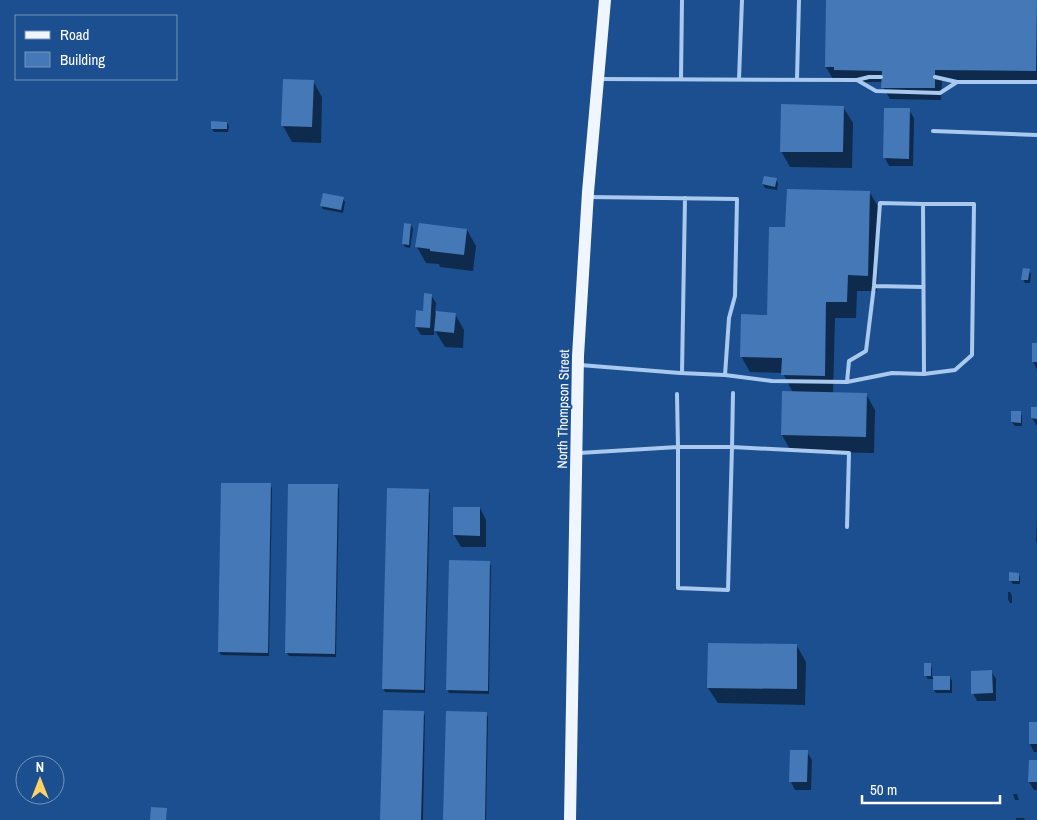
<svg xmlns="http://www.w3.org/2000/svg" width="1037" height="820" font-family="'Archivo Narrow',sans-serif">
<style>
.shadow{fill:#0007}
.building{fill:#4478b7}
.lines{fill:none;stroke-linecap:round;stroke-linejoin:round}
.lane{stroke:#a9c9ee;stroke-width:4}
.primary{stroke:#f0f6ff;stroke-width:12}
.labels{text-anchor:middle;stroke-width:4;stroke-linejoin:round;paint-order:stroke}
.street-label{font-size:14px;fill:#fff;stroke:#1b4f8f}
</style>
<rect width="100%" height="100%" fill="#1b4f8f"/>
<path class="shadow" d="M827,0H1037V82L942,81L941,100L890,99L883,87V82H842L833,79L826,67Z
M284,80L313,81L322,97L321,143L292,142L283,126Z
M843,107L853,123L852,168L790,167L781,151Z
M909,110L914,118L913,166H889L885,158Z
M227,123L229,126L228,132H214L212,129Z
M776,180L778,183L777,190L765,188L763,184Z
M870,193L879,208L877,291H857L856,318H835L833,394H866L875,410L874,453L791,451L782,435L793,393L783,373L750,372L741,356L768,316L787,228Z
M343,199L345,202L343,213L323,209L321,205Z
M411,225L413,229L410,248L405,247L403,244Z
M467,230L476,246L473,271L440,267L439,264L426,263L417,247Z
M1029,270L1031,274L1030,283H1025L1023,279Z
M431,295L436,303L435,313L455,314L464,330L463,348L445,347L434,329V335H421L416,327Z
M1037,344V370L1033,361Z
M1037,409V426L1032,418Z
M1020,412L1022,416V426H1015L1012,422Z
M270,485L272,488L269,656L221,655L219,651Z
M337,486L339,489L336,657L289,656L286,652Z
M428,490L430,494L425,693L385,692L383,688Z
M480,508L486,520V547H461L454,535Z
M1037,517V543L1036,541Z
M489,562L491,566L489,694L449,693L447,689Z
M1018,574L1020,577V584H1013L1010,580Z
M1008,592H1010L1012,596V603H1010L1008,599Z
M797,646L806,662L805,705L718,703L708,688Z
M930,665L932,668V677H950L952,681V693H936L934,690V679H928L926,676Z
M991,671L996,679V701H977L973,693Z
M423,712L425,716L423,820H382Z
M486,713L488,717L486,820H444Z
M1037,723V752H1034L1030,744Z
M807,752L812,760L811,790H795L791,782Z
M1037,761V790H1034L1029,782Z
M1013,794H1017L1019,800H1015Z
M1016,818H1024L1025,820H1016Z"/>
<path class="building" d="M826,0H1037L1036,71L935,70V88H881L882,71L834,70V67H825Z
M283,79L314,80L312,127L281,126Z
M781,104L844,106L843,152H780Z
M884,108H910L909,159L883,158Z
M211,121L227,122V129H211Z
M764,176L777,178L775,187L762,184Z
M787,189L870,191L868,276L848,275L847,302H826L825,376L781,375L782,358L740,357L741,314L767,315L769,227H785Z
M323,193L344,197L341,210L320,206Z
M404,223L411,224L409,245L402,244Z
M419,223L467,229L464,255L430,251V249L415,247Z
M1023,268L1030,269L1028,280H1021Z
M424,293L432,294L430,328L415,327L416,310L423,311Z
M436,311L456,313L454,333L434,331Z
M1032,343H1037V362H1032Z
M782,391L867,393L866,437L781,435Z
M1031,407H1037V419L1031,418Z
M1011,411H1021V423L1011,422Z
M221,483H271L268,653L218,652Z
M288,484H338L335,654L285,653Z
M387,488L429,489L424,690L382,689Z
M453,507H480V536L453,535Z
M449,560L490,561L488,691L446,690Z
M1009,572L1019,573V581H1009Z
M708,643L797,644V689L707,688Z
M924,663H931V676H924Z
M992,670L993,693L971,694V671Z
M933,676H950V690H933Z
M383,710L424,711L421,820H380Z
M446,711L487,712L485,820H443Z
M1029,722H1037V744H1029Z
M790,750H808L807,782H789Z
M1029,760H1037V782H1028Z
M151,807L167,808L166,820H150Z"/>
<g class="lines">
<path class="lane" d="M935,77L957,82H1037
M681,78L682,0
M600,79L857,80L876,91L940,93L957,82
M739,79L742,0
M797,79L799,0
M857,80L869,77H881
M933,131L1037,135
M589,197L737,199L735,296L729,318L725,375
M874,286L923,287
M580,365L680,373L725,375L772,381L847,382L892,373L924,374L955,370L972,355L974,204H923L924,374
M682,373L685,198
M847,382L849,361L866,351L874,286L880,203L923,204
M733,393L732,447L849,453L847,527
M579,453L678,447V588L728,590L732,447H678L677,394"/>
<path class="primary" d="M570,820L578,356L588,192L605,0"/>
</g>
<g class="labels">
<g class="street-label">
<text transform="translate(563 409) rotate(-89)" y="5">North Thompson Street</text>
</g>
</g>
<rect x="15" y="15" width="162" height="65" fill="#1b4f8f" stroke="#7695bc"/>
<rect x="25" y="31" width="25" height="8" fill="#f0f6ff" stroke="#7695bc"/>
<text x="60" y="40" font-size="15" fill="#ffffff">Road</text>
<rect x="25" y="52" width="25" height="15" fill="#4478b7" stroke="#7695bc"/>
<text x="60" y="65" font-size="15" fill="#ffffff">Building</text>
<g transform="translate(40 780)"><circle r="24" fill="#1b4f8f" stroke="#7695bc"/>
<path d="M0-4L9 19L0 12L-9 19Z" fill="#ffd166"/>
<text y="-8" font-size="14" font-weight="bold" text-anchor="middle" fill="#ffffff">N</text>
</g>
<path d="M862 795v8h138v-8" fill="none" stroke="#ffffff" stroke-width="2.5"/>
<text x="870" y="795" font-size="15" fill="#ffffff" stroke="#1b4f8f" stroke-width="4" paint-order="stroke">50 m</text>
</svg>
